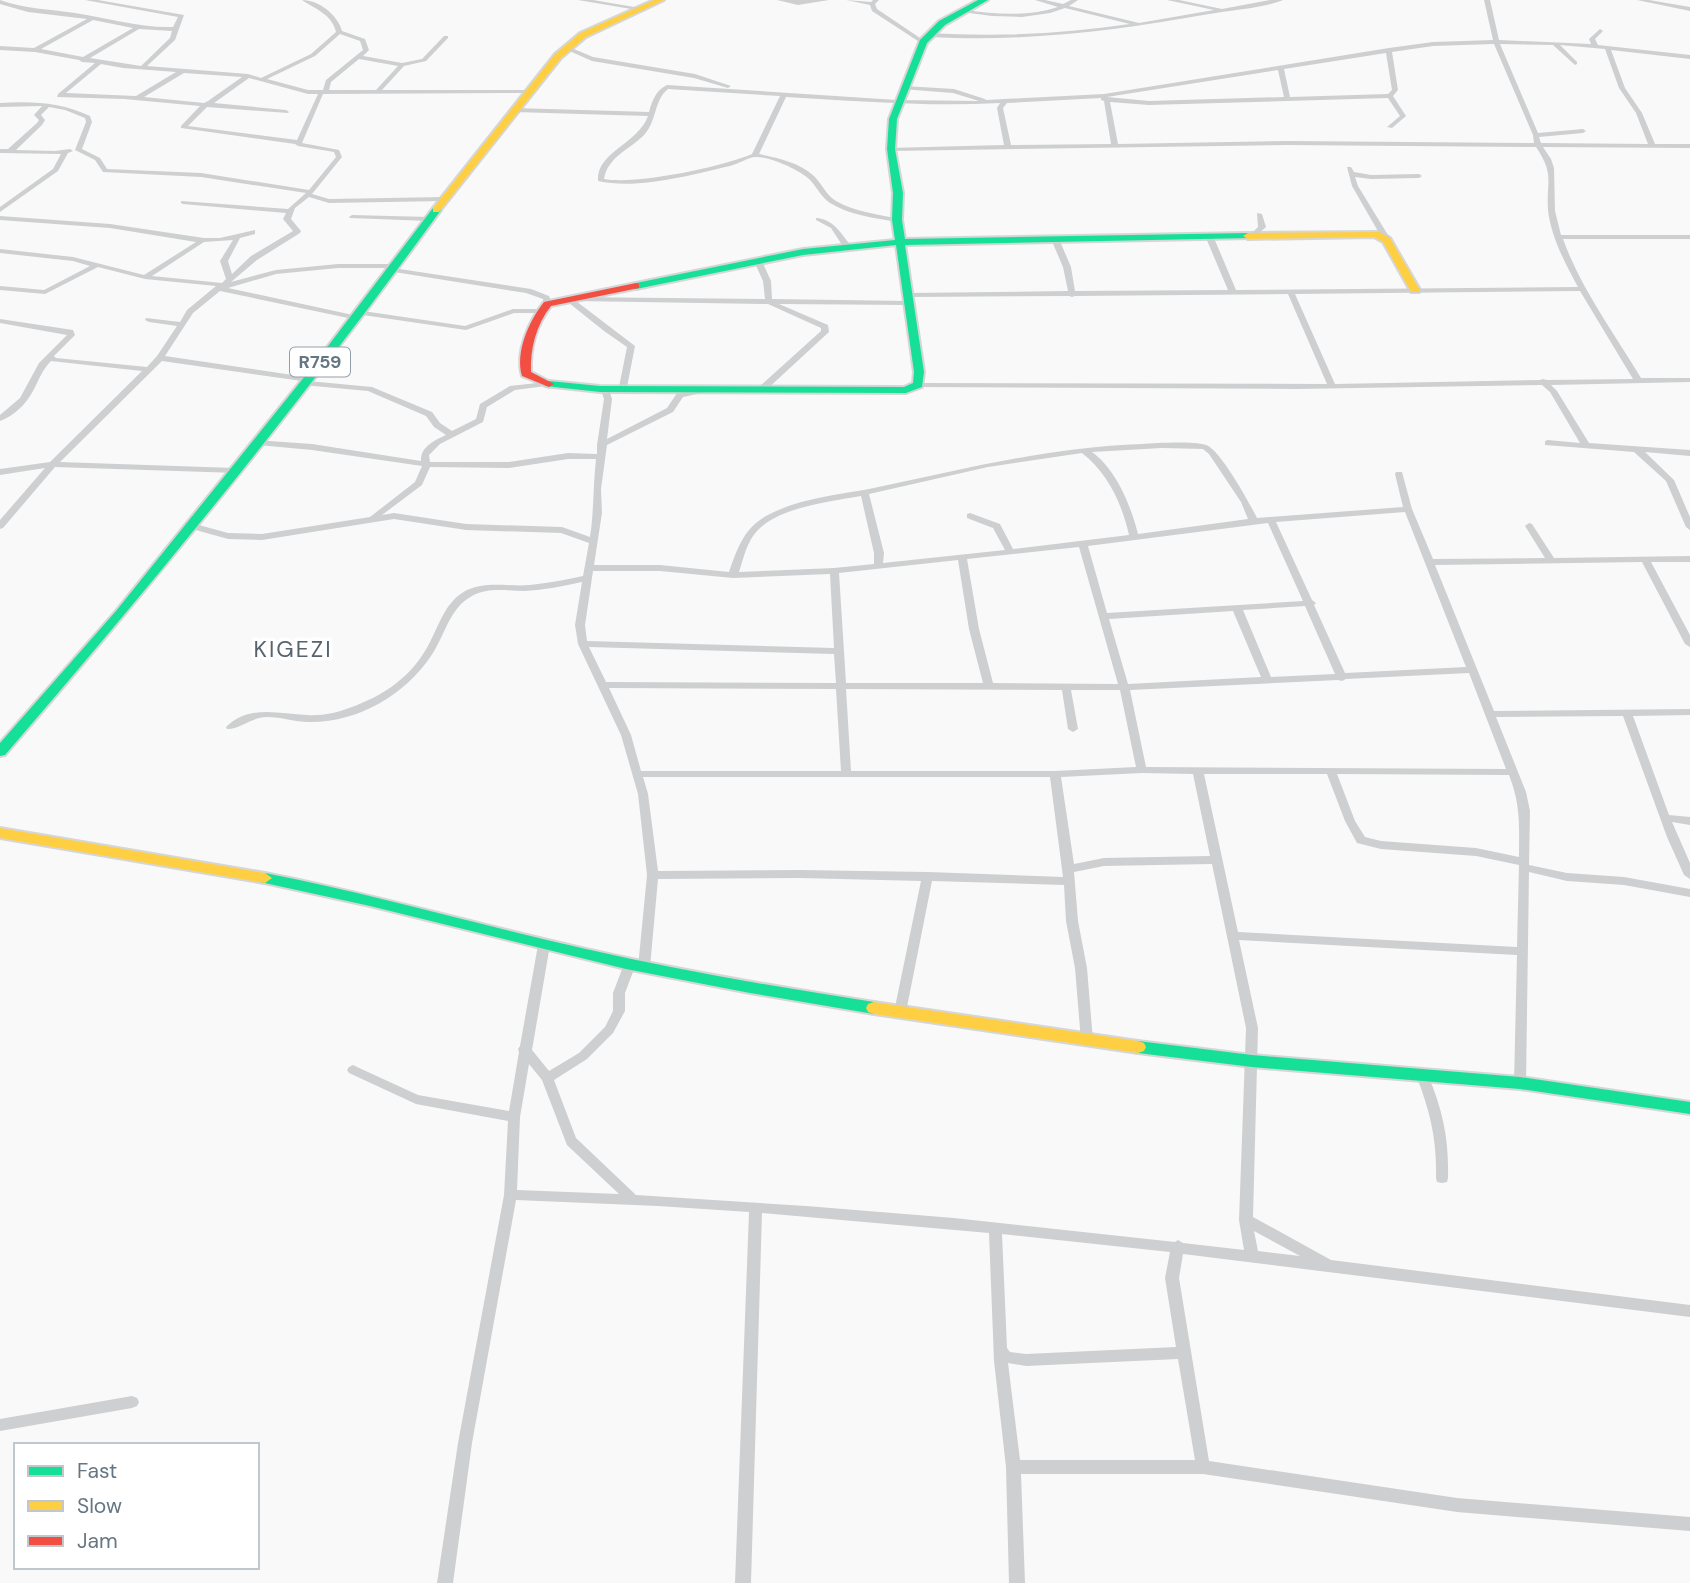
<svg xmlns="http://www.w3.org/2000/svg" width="1690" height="1583" font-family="'DM Sans',sans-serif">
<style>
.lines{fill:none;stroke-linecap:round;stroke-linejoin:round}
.fast-casing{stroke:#d5d6d7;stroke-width:4}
.slow-casing{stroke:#d5d6d7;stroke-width:4}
.jam-casing{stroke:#d5d6d7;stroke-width:4}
.street{fill:#cecfd0;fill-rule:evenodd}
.fast{fill:#16e098;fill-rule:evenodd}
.slow{fill:#ffcf43;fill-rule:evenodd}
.jam{fill:#f24e42;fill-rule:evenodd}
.labels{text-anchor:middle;stroke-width:7;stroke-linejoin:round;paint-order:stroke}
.shield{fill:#fff;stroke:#939fa8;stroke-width:2}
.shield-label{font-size:18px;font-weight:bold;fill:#657683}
.quarter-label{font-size:23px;letter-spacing:2px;fill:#57646e;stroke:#fff}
</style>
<rect width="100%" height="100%" fill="#f9f9f9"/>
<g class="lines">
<defs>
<path id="fast" d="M978,0H988L945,25L927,43L897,119L895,149L903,193L902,220L905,239L1248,233L1253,236L1251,238L905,245L924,372L922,387L906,393L600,392L545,386V382L549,381L600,386L904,387L913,383L914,372L896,245L803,255L636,289L631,286L636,283L803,249L895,240L892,220L893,193L887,149L889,119L920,40L939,21Z
M433,208L441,210C304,399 157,579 5,755L0,756V743L116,611L309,371Z
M265,873C373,894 479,925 586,949C681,971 778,987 874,1002L880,1004L882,1008L880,1012L874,1014L750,993L626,969L370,906L260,882L258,878L260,874Z
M1138,1041L1252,1055L1520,1077L1690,1102V1114L1520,1089L1252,1067L1138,1053L1132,1051L1130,1047L1132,1043Z"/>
<path id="slow" d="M654,0H664L586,37L561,58L439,212H433V208L555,54L580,33Z
M1379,232L1390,238L1420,290L1419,292H1411L1383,242L1374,237L1248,239L1243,236L1248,233Z
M0,828L265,873L272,878L265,883L0,838Z
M874,1002L1138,1041L1144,1043L1146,1047L1144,1051L1138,1053L874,1014L868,1012L866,1008L868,1004Z"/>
<path id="jam" d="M636,283L639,284V288L551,306C536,325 530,349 531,372L554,384L549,387L522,376C515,352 529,321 544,302Z"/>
</defs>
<use href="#fast" class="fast-casing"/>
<use href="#slow" class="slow-casing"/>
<use href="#jam" class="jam-casing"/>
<path class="street" d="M0,0C25,9 49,9 75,13C108,18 139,28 173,27L178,17L85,0H98L184,15L175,40L147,66L248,74L261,78L311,54L336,32C332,14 315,9 302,0C319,0 338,15 342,31L365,39L369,50L363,56L402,63L422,59L444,36H448V38L426,61L404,66L382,90H531V92L529,93L323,94L302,143L339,150L342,157L312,194L329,199L444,197L447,199L444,201L329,203L309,197L295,208L291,219L301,231L300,233L257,260L231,282L276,270L338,264H393V268L531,289L549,296L552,304L551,306H545L543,299L526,293L388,271H385V268H338L276,274L228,288L353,315L357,317L353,319L220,291L193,313L165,356L306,377L310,379L308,381L372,387L432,412L440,423L452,431L476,419L480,404L510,386L546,382L550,384L546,386L515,390L487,407L483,422L440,444L429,455L430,462H509L568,453L597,454V445L604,399L602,393L596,389L597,387H603L609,390L612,399L607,439L667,408L677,393L706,388V392L683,397L673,412L607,445L601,489L602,513L594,565H660L729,572C737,549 744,528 766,516C797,499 835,495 869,489C960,470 1049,447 1142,444C1157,443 1192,441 1206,445C1220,449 1250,504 1257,518L1403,507L1395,474L1396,472H1402L1412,509L1433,559L1545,558L1525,526L1529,523L1532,524L1554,558L1690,556V562H1651L1690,635V647L1685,644L1642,562L1435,565L1494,711L1690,709V715L1633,716L1669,815L1690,817V825L1672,822L1690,863V879L1684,875L1667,837L1623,716L1496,717L1526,792L1530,811L1529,865L1567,873L1624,877L1690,889V897L1624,885L1567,881L1529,872L1526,1083L1524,1086L1520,1088L1516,1086L1514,1083L1517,955L1239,940L1258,1028L1253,1217L1331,1260L1690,1305V1317L1183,1254L1179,1278L1209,1461L1457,1498L1690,1517V1531L1457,1512L1203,1474H1021L1025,1583H1009L1006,1467L994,1361L989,1233L762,1213L751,1583H735L749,1212L658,1206L516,1200L472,1443L453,1583H437L458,1443L504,1195L508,1121L416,1104L349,1073L347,1070L349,1067L353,1065L357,1067L418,1095L509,1111L519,1052L518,1049L520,1046L538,945L540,942H548L550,945L532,1050L549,1071L579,1053L605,1027L613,1011V993L624,964L626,961H634L636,964L625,993V1011L613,1033L587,1059L554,1080L576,1138L636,1195L806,1206L954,1218L1175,1242L1178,1240L1183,1243L1244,1250L1239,1220L1246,1028L1212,864L1104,866L1074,872L1078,921L1087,968L1093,1041L1091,1044L1087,1046L1083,1044L1081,1041L1075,968L1066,921L1064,885L932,881L906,1012L904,1015H896L894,1012L921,881L800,878L658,879L650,967L648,970H640L638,967L647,875L638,794L621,735L578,644L575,625L582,582C563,586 544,590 525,591C507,591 488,587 472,596C449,608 445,636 431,656C405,695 357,723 309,722C295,722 281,717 267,717C251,717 239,730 227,729L226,727C250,704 278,714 307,715C322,716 336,713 349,708C384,696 413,676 430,642C439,625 445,604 462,593C483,580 507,587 530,585C548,583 566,580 583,576L589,543L561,533L466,530L394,519L262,540L228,539L185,527V523L188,522L228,533L262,534L370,517L415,482L422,466L312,450L258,445L254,442L255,440L312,444L421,461C420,447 435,440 446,435L434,427L426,416L368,391L303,385L299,383L302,381L162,361L60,462L234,468L238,471L237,473L55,467L3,528L0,529V520L45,468L0,475V469L50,462L142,371L51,361C42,370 39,380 33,391C26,404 14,416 0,421V415L20,398L39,363L67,335L0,323V319L73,330L75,335L54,356L56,358L147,367L157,356L177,326L149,322L145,320L146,318L180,322L187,310L216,286L145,279L98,267L45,294L0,290V286L44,290L90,266L73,261L0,253V249L73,257L144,275L196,242L110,228L0,220V216L110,224L204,238H220L255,230V234L240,238L228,261L232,274L251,256L293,231L283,219L286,213L183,204L181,203V201L288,209L306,193L201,177L103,172L95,160L75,150L86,122L85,118L65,110L49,107L41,115L45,120L42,125L16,150L55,151L70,149L73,151L68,153L58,171L0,212V207L53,169L61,154L0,153V149H8L37,123L39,120L34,115L42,106L0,107V103C32,101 61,102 90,116L92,122L82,149L100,158L107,169L201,173L309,190L336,157L334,152L298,146L295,144L181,128V126L200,106L124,99L57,97L58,94L95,63L82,62L79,60L35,52L0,50V46L34,48L87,19L28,12L0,4ZM93,20L133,28L83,57L41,49ZM139,29L172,31L170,38L141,66L90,58ZM340,34L360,41L363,50L326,80L323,90H308L267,79L315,56ZM359,59L398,66L376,90H329L331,82ZM101,64L123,68L176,72L136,96L66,93ZM184,73L242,77L208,101L204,103L144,97ZM249,78L308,94H318L297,140L188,126L207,107L288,113L289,112L286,110L214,103ZM233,240L220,261L226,279L222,283L152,276L204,242ZM1162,448L1203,449L1209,454L1241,502L1248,519L1138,534C1131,506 1116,469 1092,452ZM1082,453C1108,473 1122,504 1129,535L1013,549L1000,524L970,513L967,514V518L993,528L1005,550L883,563L884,553L869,494L988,467ZM568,459H596C593,486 594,511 590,537L562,527L466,524L394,513L382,515L422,485L430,467L509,468ZM861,496L874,553V564L834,568L739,572C743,560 746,546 753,536C773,507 829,502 861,496ZM1405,512L1466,667L1345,673L1314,605L1316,603L1312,600L1276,522ZM1268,523L1303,601L1107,613L1088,546ZM1079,547L1118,684L993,683L979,629L967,559ZM958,560L969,629L983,683H846L839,573ZM593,571H660L733,578L830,574L834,648L587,641L585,625ZM1305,606L1335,674L1271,677L1243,610ZM1233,611L1261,677L1128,684L1109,619ZM589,647L834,654L836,683L606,682ZM1469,673L1506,769L1146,767L1130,690L1338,680L1342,681L1346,679ZM609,688L836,689L841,771H641L631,735ZM846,689L1062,690L1068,729L1073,732L1078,729L1071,690H1120L1136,767L1055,771H851ZM1142,773L1193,774L1210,856L1104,858L1074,864L1061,777ZM1204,774H1327L1345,821L1357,843L1381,849L1476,856L1519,865L1517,947L1238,932ZM1337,774L1509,775C1521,806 1519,825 1519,857L1476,848L1381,841L1365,837L1355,821ZM643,777H1050L1063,877L928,872L800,870L658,871L648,794ZM529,1064L542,1080L567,1145L619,1194L517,1190L520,1117ZM1254,1231L1300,1256L1258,1251ZM1002,1234L1170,1252L1165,1278L1176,1347L1026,1354L1010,1352L1007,1348ZM1178,1359L1195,1460H1020L1008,1363L1026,1366Z
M578,0H593L646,9L643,11Z
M777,0H829L798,5Z
M846,0L871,2L873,0H879L875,4L877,9L926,42L921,43L872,11L870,5Z
M1035,0H1045L1063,4L1071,0H1078L1069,6L1139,23L1214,10L1167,0H1179L1222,9L1270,0H1283C1264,8 1230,10 1209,14C1113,31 1027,42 930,37L927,35L930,33C997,37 1063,34 1130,24L1065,8L1050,13L1022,17L992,16L962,12L965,10C996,14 1028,17 1058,7Z
M1484,0H1490L1499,40L1591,44L1589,39L1600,29L1603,31L1595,39L1598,45L1690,55V59L1611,50L1625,88L1642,113L1655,144H1690V148L1543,147L1551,159L1554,168L1555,211L1561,235H1690V239H1563C1581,289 1614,333 1641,378H1690V382L1551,385L1557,391L1589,443L1690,450V456L1645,452L1674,480L1690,517V530L1686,527L1666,481L1634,452L1545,445V441L1548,440L1580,443L1550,392L1542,385L1296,389L918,387L914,385L918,383L1327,384L1288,294L1075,296L1072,297L1069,296L908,297L904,295L908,293L1068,291L1063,267L1051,239L1055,237L1059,239L1071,267L1075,291L1228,290L1206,238L1210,236L1214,238L1236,290L1578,287C1565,263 1551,237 1548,210C1546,181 1555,175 1536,147L1288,145L891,151L888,149L889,148L1004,145L997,108L1000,103C929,107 858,101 786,97L759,154C778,158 799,162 814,176C822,184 826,195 836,201C855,212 878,214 899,219V221L897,222C875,218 849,215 830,203C821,197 817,187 809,179C800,170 769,156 755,157C747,158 738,164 730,166C691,175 637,190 598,181C596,152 638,144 648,116L514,112L511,110L514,108L649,112C652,101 656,90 667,85L897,100L979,101L953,93L902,89L901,88L904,86L954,89L985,99L986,100L1104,94L1389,48L1433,42L1493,40ZM1494,44L1533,135L1534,143L1288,141L1118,144L1110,102L1149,105L1388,98L1400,116L1387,127L1392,128L1406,116L1393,96L1398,90L1392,52L1433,46ZM1500,44L1553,45L1575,65L1577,64V62L1560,45L1605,49L1619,88L1636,113L1648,144L1541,143L1539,137L1583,133L1586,131L1583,129L1538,133ZM1386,53L1392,90L1388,94L1290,97L1284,69ZM1278,70L1284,97L1149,101L1107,97ZM668,89L780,96L752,154C722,167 636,185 604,179C608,156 631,149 645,134C657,120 654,100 668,89ZM1101,98V100L1104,101L1111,144L1011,145L1003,108L1007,103ZM1580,291L1633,379L1547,380L1543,379L1540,380L1335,384L1295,294Z
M1637,0H1649L1690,7V11Z
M565,47H569L593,57L695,74L731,86L728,88L694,78L592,61L565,49Z
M1347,167H1351L1354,172L1371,175L1419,174L1422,176L1419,178L1371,179L1355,177L1358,186L1391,240L1390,242L1383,240L1352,186Z
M1257,213L1262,214L1266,227L1253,238L1249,236L1258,227Z
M352,215L429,217L433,219L429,221L350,218L349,217Z
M816,218C833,219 841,233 851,246L850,248H844L831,228L816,220Z
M755,259H761L771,281L772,299L908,301L912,303L908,305L779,304L828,325L829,332L765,391H762L758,389L759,387L821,331V328L768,304L576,301L635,346L627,387L623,389L619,387L627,347L604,331L564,299L571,297L765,299L763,281L754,261Z
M513,309H541L545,311L541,313H514L466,330L356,314L352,312L356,310L465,326Z
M1422,1070L1426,1072L1428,1075C1443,1111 1449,1139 1448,1178L1447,1182L1442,1183L1437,1182L1436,1178C1437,1139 1430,1111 1416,1075L1418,1072Z
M132,1396L137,1398L139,1402L137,1406L132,1408L0,1431V1419Z"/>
<use href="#fast" class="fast"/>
<use href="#slow" class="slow"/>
<use href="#jam" class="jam"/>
</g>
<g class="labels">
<rect class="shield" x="290" y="347.5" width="60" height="29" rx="5"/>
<g class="shield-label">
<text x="320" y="368">R759</text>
</g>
<g class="quarter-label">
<text x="293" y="657">KIGEZI</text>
</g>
</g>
<rect x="14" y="1443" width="245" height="126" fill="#ffffff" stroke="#c1c8cd" stroke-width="2"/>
<rect x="28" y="1466" width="35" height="10" fill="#16e098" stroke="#c1c8cd" stroke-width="2"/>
<text x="77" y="1478" font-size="21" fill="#657683">Fast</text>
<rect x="28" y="1501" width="35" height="10" fill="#ffcf43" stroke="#c1c8cd" stroke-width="2"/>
<text x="77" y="1513" font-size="21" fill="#657683">Slow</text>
<rect x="28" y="1536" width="35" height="10" fill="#f24e42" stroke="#c1c8cd" stroke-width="2"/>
<text x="77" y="1548" font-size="21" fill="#657683">Jam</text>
</svg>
